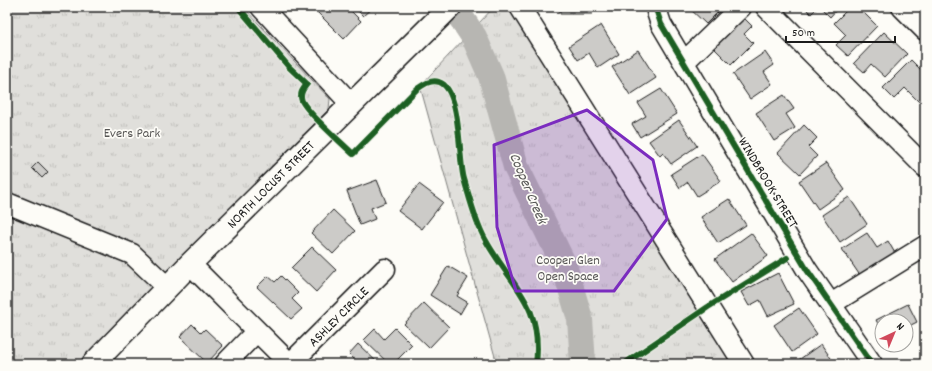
<svg xmlns="http://www.w3.org/2000/svg" width="932" height="371" font-family="Dekko,sans-serif">
<style>
.park{fill:url(#park-tufts);stroke:#7e7e7c}
.lines{fill:none;stroke-linecap:round;stroke-linejoin:round}
.river{stroke:#b7b6b2;stroke-width:26}
.building{fill:#cccbc8;stroke:#1c1c1c}
.minor-casing{stroke:#1c1c1c;stroke-width:23}
.major-casing{stroke:#1c1c1c;stroke-width:25}
.minor{stroke:#fdfcf7;stroke-width:20}
.major{stroke:#fdfcf7;stroke-width:22}
.cycleway-casing{stroke:#fdfcf7;stroke-width:8}
.cycleway{stroke:#1b5e20;stroke-width:6}
.marked{fill:#7b2cbf;fill-opacity:0.2;stroke:#7b2cbf;stroke-width:3;stroke-linejoin:round}
.labels{text-anchor:middle;stroke-width:3.5;stroke-linejoin:round;paint-order:stroke}
.park-label{font-size:14px;fill:#575655;stroke:#fdfcf7}
.street-label{font-size:14px;fill:#1c1c1c;stroke:#fdfcf7}
.water-label{font-size:15px;font-style:italic;fill:#5a5a58;stroke:#fdfcf7}
</style>
<defs>
<pattern id="park-tufts" width="24" height="20" patternUnits="userSpaceOnUse"><rect width="24" height="20" fill="#e0dfdb"/><path d="M3 7l-1-3M5 7V3M7 7l1-3M15 17l-1-3M17 17v-4M19 17l1-3" fill="none" stroke="#c0bfbb"/></pattern>
</defs>
<rect width="100%" height="100%" fill="#fdfcf7"/>
<filter id="ink" filterUnits="userSpaceOnUse"><feTurbulence type="fractalNoise" baseFrequency=".025" numOctaves="2"/><feDisplacementMap in="SourceGraphic" scale="8" xChannelSelector="R" yChannelSelector="G"/><feConvolveMatrix kernelMatrix="1 2 1 2 8 2 1 2 1" color-interpolation-filters="sRGB"/></filter>
<g filter="url(#ink)">
<path class="park" d="M7,7H243L330,99L329,109L81,364H7Z
M494,7H518L740,364H497L420,86Z"/>
<g class="lines">
<path class="river" d="M460,16L474,37L491,76L516,167L564,265L580,319L583,364"/>
</g>
<path class="building" d="M312,7H347L361,21L344,39Z
M354,7H373L363,16Z
M560,7H592V14H560Z
M688,7H723L706,24Z
M804,7H818L811,14Z
M820,7H839L830,17Z
M850,7H858L877,26L848,56L836,45L846,35L834,23Z
M740,14L752,26L744,34L753,43L731,65L710,44Z
M601,25L619,54L598,68L589,53L578,60L569,46Z
M884,32L907,54L885,77L871,64L864,72L854,63Z
M638,50L656,78L630,95L612,67Z
M765,52L774,65L764,72L772,84L750,99L733,74Z
M911,60L925,74V94L918,101L905,88L894,99L883,88Z
M661,89L677,114L640,137L632,124L646,116L638,103Z
M784,95L794,109L786,114L795,128L774,141L756,113Z
M679,120L697,146L671,164L663,153L660,156L649,141Z
M804,125L817,138L808,147L817,156L800,174L778,153Z
M702,154L721,181L697,196L688,182L680,188L671,174Z
M38,162L48,172L42,178L32,168Z
M826,163L845,190L818,209L799,181Z
M377,180L386,202L371,208L375,219L360,225L347,191Z
M419,184L443,202L422,229L398,211Z
M849,197L867,224L840,242L822,215Z
M729,199L746,225L718,243L701,217Z
M333,210L355,231L333,254L311,233Z
M751,233L768,256L732,282L715,259Z
M867,233L877,248L888,241L896,255L861,277L842,249Z
M312,247L336,270L316,292L291,268Z
M448,266L468,278L457,296L467,302L460,314L430,295Z
M778,273L794,304L768,316L760,300L749,306L741,292Z
M268,276L275,282L281,276L298,293L292,299L302,309L291,319L257,287Z
M424,303L449,327L429,348L404,324Z
M908,304L917,322L907,327L912,337L906,340V321H882V331L876,320Z
M799,308L817,334L792,352L774,325Z
M192,324L201,333L205,329L223,346L207,363L180,337Z
M395,328L412,345L393,364H389L364,340L375,329L384,339Z
M358,344L379,364H355L357,362L349,354Z
M821,344L835,364H793Z"/>
<g class="lines">
<defs>
<path id="minor" d="M261,7L351,104
M520,7L744,364
M657,7V12L661,24L807,270L872,364
M766,7L925,167
M902,7L925,30
M684,62L741,7
M7,203L132,254L167,287
M190,264L290,364
M831,304L925,246
M225,364L257,331
M290,364L385,269"/>
<path id="major" d="M93,364L190,264L450,7"/>
</defs>
<use href="#minor" class="minor-casing"/>
<use href="#major" class="major-casing"/>
<use href="#minor" class="minor"/>
<use href="#major" class="major"/>
<defs>
<path id="cycleway" d="M238,7L289,67L307,84C303,89 299,94 302,101C309,115 341,142 353,154L417,89C423,85 431,79 439,82C462,89 458,160 464,179C470,199 475,221 485,239C511,287 543,302 536,364
M657,7V12L661,24L807,270L872,364
M624,364L708,307L787,258"/>
</defs>
<use href="#cycleway" class="cycleway-casing"/>
<use href="#cycleway" class="cycleway"/>
</g>
</g>
<path class="marked" d="M587,110L653,160L667,219L614,291H516L497,227L494,145Z"/>
<g class="labels">
<g class="park-label">
<text x="132" y="137">Evers Park</text>
<text x="568" y="264">Cooper Glen<tspan x="568" dy="16">Open Space</tspan></text>
</g>
<g class="street-label">
<text transform="translate(769 182) rotate(59)" y="5">WINDBROOK STREET</text>
<text transform="translate(270 184) rotate(-45)" y="5">NORTH LOCUST STREET</text>
<text transform="translate(338 316) rotate(-45)" y="5">ASHLEY CIRCLE</text>
</g>
<g class="water-label">
<text transform="translate(529 188) rotate(67)" y="5">Cooper Creek</text>
</g>
</g>
<rect width="932" height="371" fill="none" stroke="#fdfcf7" stroke-width="24"/>
<rect x="12" y="12" width="908" height="347" fill="none" stroke="#1c1c1c" stroke-width="1.5" filter="url(#ink)"/>
<g transform="translate(894 333) rotate(44)"><circle r="19" fill="#fdfcf7" stroke="#a3a29f"/>
<path d="M0-3L7 15L0 10L-7 15Z" fill="#d1495b"/>
<text y="-6" font-size="11" font-weight="bold" text-anchor="middle" fill="#1c1c1c">N</text>
</g>
<path d="M786 36v6h109v-6" fill="none" stroke="#1c1c1c" stroke-width="2"/>
<text x="792" y="36" font-size="12" fill="#1c1c1c" stroke="#fdfcf7" stroke-width="3" paint-order="stroke">50 m</text>
</svg>
